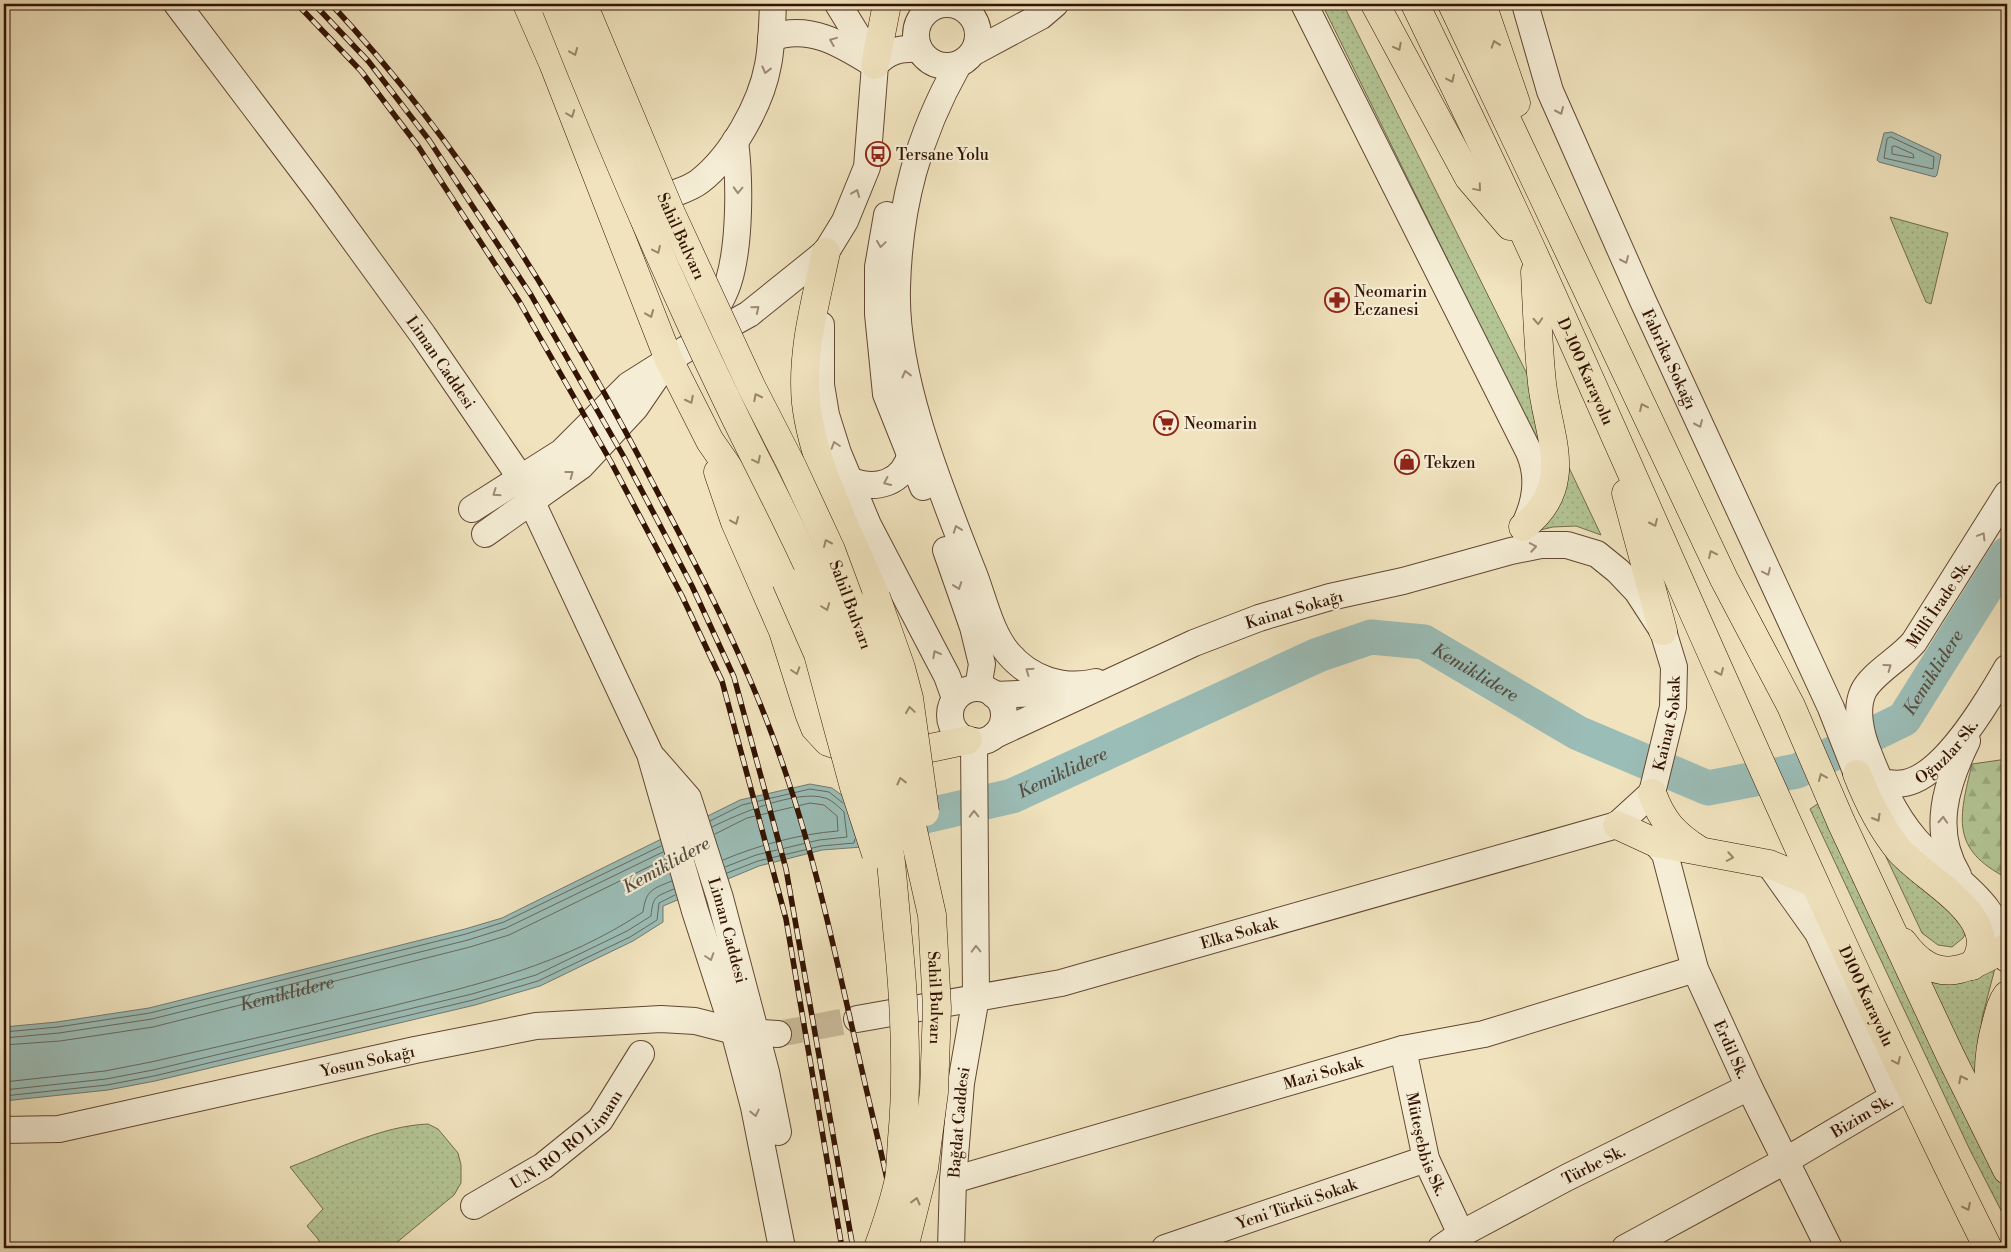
<svg xmlns="http://www.w3.org/2000/svg" width="2011" height="1252" font-family="'Libre Bodoni',serif">
<style>
.grass{fill:url(#grass-dots);stroke:#746c4c}
.forest{fill:url(#forest-firs);stroke:#746c4c}
.water{fill:#9bbdb7;stroke:#71796f}
.lines{fill:none;stroke-linecap:round;stroke-linejoin:round}
.shore{stroke:#67685c;stroke-width:1}
.river{stroke:#9bbdb7;stroke-width:35}
.minor-tunnel{stroke:#cab998;stroke-width:26;stroke-dasharray:26 13;stroke-linecap:butt}
.minor-casing{stroke:#624731;stroke-width:28}
.highway-casing{stroke:#331302;stroke-width:29}
.minor{stroke:#f5edd5;stroke-width:26}
.highway{stroke:#f0e3be;stroke-width:28}
.rail-casing{stroke:#331302;stroke-width:5.5}
.rail{stroke:#f5edd5;stroke-width:4;stroke-dasharray:11;stroke-linecap:butt}
.highway-bridge-casing{stroke:#331302;stroke-width:29;stroke-linecap:butt}
.highway-bridge{stroke:#f0e3be;stroke-width:28}
.oneway{stroke:#9e8b76}
.oneway2{stroke:#9b8569}
.labels{text-anchor:middle;stroke-width:4.5;stroke-linejoin:round;paint-order:stroke}
.poi-label{font-size:16px;fill:#331302;stroke:#f5edd5;text-anchor:start}
.street-label{font-size:16px;fill:#331302;stroke:#f5edd5}
.water-label{font-size:18px;font-style:italic;fill:#574e41;stroke:#f5edd5}
</style>
<defs>
<pattern id="grass-dots" width="8" height="8" patternUnits="userSpaceOnUse" patternTransform="scale(1.25)"><rect width="8" height="8" fill="#b4c595"/><path d="M2 2h.1M6 6h.1" fill="none" stroke="#9ba87f" stroke-width="1.8" stroke-linecap="round"/></pattern>
<pattern id="forest-firs" width="22" height="20" patternUnits="userSpaceOnUse" patternTransform="scale(1.25)"><rect width="22" height="20" fill="#b4c595"/><path d="M5 1l3.5 6h-7zM16 11l3.5 6h-7z" fill="#9ba87f"/></pattern>
</defs>
<rect width="100%" height="100%" fill="#f0e3be"/>
<filter id="stains"><feTurbulence type="fractalNoise" baseFrequency=".004" numOctaves="4"/><feColorMatrix values="0 0 0 0 .2 0 0 0 0 .09 0 0 0 0 .02 0 0 0 .5 -.17"/></filter>
<radialGradient id="worn" r=".72"><stop offset=".6" stop-color="#630" stop-opacity="0"/><stop offset="1" stop-color="#630" stop-opacity=".3"/></radialGradient>
<path class="grass" d="M1322,4H1343L1539,398L1547,462Z
M1890,217L1948,233L1931,304L1926,302Z
M1563,455L1601,535L1576,526L1553,527L1519,535Z
M1822,801L2007,1193V1222L1969,1148L1810,809Z
M1863,808L1969,926L1963,938L1952,947L1938,945L1922,933Z
M2000,949L1982,1018L1976,1088L1914,957L1928,965Z
M428,1124L438,1129L458,1153L461,1165V1183L454,1195L390,1248H323L318,1239L307,1226L323,1209L290,1167C333,1151 381,1126 428,1124Z"/>
<path class="forest" d="M2007,759V878C1950,849 1959,818 1972,764Z"/>
<path class="water" d="M1892,132L1941,155L1937,175L1935,177L1879,162L1877,160L1884,133Z
M810,784L832,788L854,804L862,847L822,850L759,866L663,906V922L633,941L540,986L475,1005L155,1081L108,1090L4,1101V1027L57,1022L149,1008L465,929L502,918L740,800Z"/>
<g class="lines">
<g class="shore">
<path d="M1891,137L1934,157L1933,169L1884,158L1887,139Z"/>
<path d="M1895,146L1913,154L1914,158L1892,154V147Z"/>
<path d="M710,821L742,805L810,789L829,792L843,803"/>
<path d="M712,827C738,814 797,789 825,798C832,800 839,807 844,812L847,837L819,840L756,855L725,867"/>
<path d="M715,834L747,818L810,803L824,805L837,816L838,831C799,834 759,845 723,860"/>
<path d="M727,873L758,861L821,846L854,843L855,839"/>
<path d="M4,1032L58,1027L150,1013L466,934L504,922L661,846"/>
<path d="M4,1038L59,1033L152,1019L468,940L506,928L663,852"/>
<path id="s1" d="M4,1045L60,1041L153,1027L470,947L509,935L665,859"/>
<path d="M4,1082L105,1071L151,1062C230,1044 309,1026 388,1007C480,984 563,965 643,912C646,890 652,889 672,881"/>
<path d="M4,1090L106,1079L153,1070L472,994L536,975L627,931L651,916C653,896 655,897 674,889"/>
<path d="M4,1096L107,1085L154,1076L473,1000L538,981L630,937L657,920L659,903L675,895"/>
</g>
<path class="river" id="s2" d="M891,820L921,817L1012,796L1318,655L1371,637L1424,642L1578,733L1708,788L1797,771L1904,719L2007,554"/>
<path class="minor-tunnel" d="M778,1034L857,1019"/>
<defs>
<g id="minor">
<circle cx="947" cy="35" r="31"/>
<path id="s3" d="M177,4L322,196L423,335L520,477L650,754L695,911L734,1031L754,1107L782,1248"/>
<path d="M838,4L871,58"/>
<path d="M1304,4L1529,452C1540,477 1536,502 1524,526"/>
<path id="s4" d="M1525,4L1550,91L1643,301L1831,708L1857,774C1872,780 1889,786 1905,783C1945,775 1988,701 2007,668"/>
<path d="M771,38C809,23 843,45 875,65"/>
<path d="M974,52L1041,16L1055,4"/>
<path d="M958,65C918,136 899,206 897,288C894,378 942,493 975,577C984,601 991,633 1008,653C1030,679 1063,690 1096,682"/>
<path d="M646,209C661,193 684,194 700,181C732,156 761,104 768,65C772,45 772,24 773,4"/>
<path d="M887,215L878,267V314L886,394L923,487"/>
<path d="M706,324C715,311 725,294 729,280C740,243 740,180 735,141"/>
<path d="M821,325V385L826,415L838,453L868,525L947,676L955,698"/>
<path d="M849,480C876,491 903,484 911,453"/>
<path d="M2007,494L1914,642C1900,659 1871,674 1863,692C1855,710 1861,735 1868,752C1880,783 1893,813 1915,839C1952,882 1997,895 2007,959"/>
<path d="M472,509L562,452L629,385L686,349L749,314L826,252L845,221L867,167L875,65C887,51 900,48 919,49"/>
<path d="M485,534L581,466L635,408L661,370"/>
<path d="M946,550L973,627L982,664L978,688"/>
<circle cx="977" cy="715" r="27"/>
<path d="M994,695L1065,692"/>
<path id="s5" d="M654,759L688,798L720,898L766,1072L778,1132"/>
<path id="s6" d="M1656,843L1665,854L1695,969L1749,1087L1829,1248"/>
<path d="M1958,875C1931,831 1946,784 1967,741"/>
<path id="s7" d="M857,1019L1061,983L1617,825L1652,793L1673,707L1674,667L1663,631L1637,591L1618,571L1597,554L1567,545H1541L1511,551L1403,581L1330,597L1259,618L1194,643L995,735"/>
<path id="s8" d="M1403,1049L1426,1159L1461,1234"/>
<path id="s9" d="M4,1130L59,1129L415,1050L536,1026L661,1019L695,1021L734,1031L778,1034"/>
<path id="s10" d="M953,1180L1403,1049L1484,1034L1695,969"/>
<path id="s11" d="M474,1206L543,1166L600,1120L641,1054"/>
<path id="s12" d="M951,1248L953,1180L961,1083L976,997L974,741"/>
<path id="s13" d="M1165,1248L1426,1159"/>
<path id="s14" d="M1441,1248L1461,1234L1566,1178L1749,1087"/>
<path id="s15" d="M1625,1248L1785,1161L1893,1097L1818,933L1769,864"/>
</g>
<g id="highway">
<path d="M527,4L553,63L669,360L710,441L735,477L753,510L786,581"/>
<path d="M1375,4L1469,178L1510,226"/>
<path id="s16" d="M1415,4C1456,89 1497,173 1536,259C1685,589 1826,923 1988,1248"/>
<path d="M1452,4L1724,579L1791,706L1841,822L1950,1055L2007,1170"/>
<path d="M1482,4L1516,103"/>
<path d="M875,65L887,4"/>
<path d="M826,252C816,300 801,352 806,403C813,466 851,538 876,597"/>
<path d="M718,472L735,522L783,631L809,713L815,728L828,742L861,753H907L968,740"/>
<path d="M1626,493L1663,631"/>
<path d="M1523,527C1577,485 1548,437 1542,383C1538,346 1537,309 1535,272"/>
<path d="M1857,774C1868,802 1880,827 1899,850C1924,880 2008,919 1972,966"/>
<path d="M1652,793C1662,821 1674,834 1699,850"/>
<path d="M1617,825L1656,843L1769,864L1812,882"/>
<path d="M1903,942C1937,988 1965,970 2007,947"/>
<path d="M1995,1127C1987,1091 1986,1059 1996,1024C1999,1013 2001,1003 2007,995"/>
</g>
</defs>
<use href="#minor" class="minor-casing"/>
<use href="#highway" class="highway-casing"/>
<use href="#minor" class="minor"/>
<use href="#highway" class="highway"/>
<defs>
<path id="rail" d="M297,4L361,71L418,146L519,301L611,462L682,596L722,681L786,919L842,1248
M314,4L369,62L429,140L531,295L624,457L692,586L734,677L786,869L853,1248
M331,4C465,147 569,321 659,495C707,585 754,677 786,774C816,862 835,954 856,1044C871,1112 889,1180 901,1248"/>
</defs>
<use href="#rail" class="rail-casing"/>
<use href="#rail" class="rail"/>
<defs>
<g id="highway-bridge">
<path id="s17" d="M583,4L670,211L751,386L792,466L831,550L867,647L885,705L932,915L937,1008L934,1092L924,1168L904,1248"/>
<path d="M556,7C608,138 663,267 724,394C766,483 816,569 847,664C867,729 883,795 891,863C894,891 896,920 899,948C905,1012 908,1076 902,1139C901,1152 901,1166 899,1179C894,1202 886,1226 878,1248"/>
<path d="M786,581L818,654L854,787L876,854"/>
<path d="M876,597L901,668L909,698L925,812"/>
</g>
</defs>
<use href="#highway-bridge" class="highway-bridge-casing"/>
<use href="#highway-bridge" class="highway-bridge"/>
</g>
<defs><path id="oneway-chevron" d="M-2-3.5L2.5 0L-2 3.5" fill="none" stroke-width="1.6" stroke-linecap="round" stroke-linejoin="round" transform="scale(1.25)"/></defs>
<g class="oneway">
<use href="#oneway-chevron" transform="translate(833 41) rotate(-158)"/>
<use href="#oneway-chevron" transform="translate(766 70) rotate(104)"/>
<use href="#oneway-chevron" transform="translate(1560 111) rotate(66)"/>
<use href="#oneway-chevron" transform="translate(738 190) rotate(92)"/>
<use href="#oneway-chevron" transform="translate(856 193) rotate(-68)"/>
<use href="#oneway-chevron" transform="translate(881 244) rotate(98)"/>
<use href="#oneway-chevron" transform="translate(1625 260) rotate(66)"/>
<use href="#oneway-chevron" transform="translate(756 309) rotate(-39)"/>
<use href="#oneway-chevron" transform="translate(906 374) rotate(-104)"/>
<use href="#oneway-chevron" transform="translate(1699 424) rotate(66)"/>
<use href="#oneway-chevron" transform="translate(835 445) rotate(-108)"/>
<use href="#oneway-chevron" transform="translate(570 474) rotate(-37)"/>
<use href="#oneway-chevron" transform="translate(887 482) rotate(155)"/>
<use href="#oneway-chevron" transform="translate(496 493) rotate(146)"/>
<use href="#oneway-chevron" transform="translate(957 529) rotate(-110)"/>
<use href="#oneway-chevron" transform="translate(1982 536) rotate(-59)"/>
<use href="#oneway-chevron" transform="translate(1533 547) rotate(-10)"/>
<use href="#oneway-chevron" transform="translate(1767 572) rotate(65)"/>
<use href="#oneway-chevron" transform="translate(958 586) rotate(70)"/>
<use href="#oneway-chevron" transform="translate(936 654) rotate(-118)"/>
<use href="#oneway-chevron" transform="translate(1888 667) rotate(-36)"/>
<use href="#oneway-chevron" transform="translate(1029 671) rotate(-145)"/>
<use href="#oneway-chevron" transform="translate(974 814) rotate(-91)"/>
<use href="#oneway-chevron" transform="translate(1943 820) rotate(-87)"/>
<use href="#oneway-chevron" transform="translate(976 949) rotate(-91)"/>
<use href="#oneway-chevron" transform="translate(710 957) rotate(72)"/>
<use href="#oneway-chevron" transform="translate(755 1113) rotate(78)"/>
</g>
<g class="oneway2">
<use href="#oneway-chevron" transform="translate(1495 44) rotate(-109)"/>
<use href="#oneway-chevron" transform="translate(1398 47) rotate(62)"/>
<use href="#oneway-chevron" transform="translate(574 52) rotate(68)"/>
<use href="#oneway-chevron" transform="translate(1451 79) rotate(65)"/>
<use href="#oneway-chevron" transform="translate(571 114) rotate(69)"/>
<use href="#oneway-chevron" transform="translate(1478 188) rotate(50)"/>
<use href="#oneway-chevron" transform="translate(657 250) rotate(65)"/>
<use href="#oneway-chevron" transform="translate(650 314) rotate(68)"/>
<use href="#oneway-chevron" transform="translate(1538 321) rotate(87)"/>
<use href="#oneway-chevron" transform="translate(757 397) rotate(-117)"/>
<use href="#oneway-chevron" transform="translate(690 400) rotate(63)"/>
<use href="#oneway-chevron" transform="translate(1643 407) rotate(-115)"/>
<use href="#oneway-chevron" transform="translate(757 460) rotate(64)"/>
<use href="#oneway-chevron" transform="translate(735 521) rotate(68)"/>
<use href="#oneway-chevron" transform="translate(1654 523) rotate(66)"/>
<use href="#oneway-chevron" transform="translate(827 543) rotate(-114)"/>
<use href="#oneway-chevron" transform="translate(1712 554) rotate(-115)"/>
<use href="#oneway-chevron" transform="translate(826 607) rotate(69)"/>
<use href="#oneway-chevron" transform="translate(796 671) rotate(72)"/>
<use href="#oneway-chevron" transform="translate(1720 672) rotate(66)"/>
<use href="#oneway-chevron" transform="translate(910 710) rotate(-98)"/>
<use href="#oneway-chevron" transform="translate(1822 777) rotate(-113)"/>
<use href="#oneway-chevron" transform="translate(901 781) rotate(-104)"/>
<use href="#oneway-chevron" transform="translate(1877 818) rotate(60)"/>
<use href="#oneway-chevron" transform="translate(1730 857) rotate(10)"/>
<use href="#oneway-chevron" transform="translate(1897 1061) rotate(65)"/>
<use href="#oneway-chevron" transform="translate(1962 1079) rotate(-117)"/>
<use href="#oneway-chevron" transform="translate(916 1201) rotate(-76)"/>
<use href="#oneway-chevron" transform="translate(1967 1207) rotate(64)"/>
</g>
<defs>
<symbol id="bus-ring" viewBox="-11 -11 22 22"><circle r="9.5" fill="#f5edd5" stroke="#8f2418" stroke-width="1.5"/><path d="M-5-6H5V4H4V6H2V4H-2V6H-4V4H-5ZM-3.5-4V0h7V-4ZM-3.5 1.2v1.5H-2V1.2ZM2 1.2v1.5H3.5V1.2Z" fill="#8f2418"/></symbol>
<symbol id="pharmacy-ring" viewBox="-11 -11 22 22"><circle r="9.5" fill="#f5edd5" stroke="#8f2418" stroke-width="1.5"/><path d="M-2-6h4v4h4v4h-4v4h-4v-4h-4v-4h4Z" fill="#8f2418"/></symbol>
<symbol id="supermarket-ring" viewBox="-11 -11 22 22"><circle r="9.5" fill="#f5edd5" stroke="#8f2418" stroke-width="1.5"/><path d="M-6-5.5h2.5l.6 2H6L4.5 2H-2.5L-4.4-4H-6ZM-1.5 3.2a1.3 1.3 0 1 0 .1 0ZM3 3.2a1.3 1.3 0 1 0 .1 0Z" fill="#8f2418"/></symbol>
<symbol id="shop-ring" viewBox="-11 -11 22 22"><circle r="9.5" fill="#f5edd5" stroke="#8f2418" stroke-width="1.5"/><path d="M-5-2.5h2.3a2.7 3.5 0 0 1 5.4 0H5L5.5 6h-11ZM-1.5-2.5h3a1.5 2.3 0 0 0-3 0Z" fill="#8f2418"/></symbol>
</defs>
<g fill-rule="evenodd">
<use href="#bus-ring" x="864" y="140" width="28" height="28"/>
<use href="#pharmacy-ring" x="1323" y="286" width="28" height="28"/>
<use href="#supermarket-ring" x="1152" y="409" width="28" height="28"/>
<use href="#shop-ring" x="1393" y="448" width="28" height="28"/>
</g>
<g class="labels">
<g class="poi-label">
<text x="896" y="160">Tersane Yolu</text>
<text x="1354" y="297">Neomarin<tspan x="1354" dy="18">Eczanesi</tspan></text>
<text x="1184" y="429">Neomarin</text>
<text x="1424" y="468">Tekzen</text>
</g>
<g class="street-label">
<text dy="6" stroke="none"><textPath href="#s17" startOffset="252">Sahil Bulvarı</textPath></text>
<text dy="6" stroke="none"><textPath href="#s4" startOffset="384">Fabrika Sokağı</textPath></text>
<text dy="6" stroke="none"><textPath href="#s3" startOffset="445">Liman Caddesi</textPath></text>
<text dy="6" stroke="none"><textPath href="#s16" startOffset="405">D-100 Karayolu</textPath></text>
<text dy="6" stroke="none"><textPath href="#s17" startOffset="658">Sahil Bulvarı</textPath></text>
<text transform="translate(1938 604) rotate(-56)" y="6">Millî İrade Sk.</text>
<text transform="translate(1294 609) rotate(-16)" y="6">Kainat Sokağı</text>
<text dy="6" stroke="none"><textPath href="#s7" startOffset="904">Kainat Sokak</textPath></text>
<text dy="6" stroke="none"><textPath href="#s4" startOffset="942">Oğuzlar Sk.</textPath></text>
<text dy="6" stroke="none"><textPath href="#s5" startOffset="190">Liman Caddesi</textPath></text>
<text dy="6" stroke="none"><textPath href="#s7" startOffset="392">Elka Sokak</textPath></text>
<text dy="6" stroke="none"><textPath href="#s16" startOffset="1090">D100 Karayolu</textPath></text>
<text dy="6" stroke="none"><textPath href="#s17" startOffset="1062">Sahil Bulvarı</textPath></text>
<text dy="6" stroke="none"><textPath href="#s6" startOffset="221">Erdil Sk.</textPath></text>
<text dy="6" stroke="none"><textPath href="#s9" startOffset="371">Yosun Sokağı</textPath></text>
<text dy="6" stroke="none"><textPath href="#s10" startOffset="385">Mazi Sokak</textPath></text>
<text dy="6" stroke="none"><textPath href="#s15" startOffset="271">Bizim Sk.</textPath></text>
<text dy="6" stroke="none"><textPath href="#s12" startOffset="126">Bağdat Caddesi</textPath></text>
<text dy="6" stroke="none"><textPath href="#s11" startOffset="115">U.N. RO-RO Limanı</textPath></text>
<text dy="6" stroke="none"><textPath href="#s8" startOffset="98">Müteşebbis Sk.</textPath></text>
<text dy="6" stroke="none"><textPath href="#s14" startOffset="174">Türbe Sk.</textPath></text>
<text dy="6" stroke="none"><textPath href="#s13" startOffset="139">Yeni Türkü Sokak</textPath></text>
</g>
<g class="water-label">
<text dy="6" stroke="none"><textPath href="#s2" startOffset="629">Kemiklidere</textPath></text>
<text dy="6" stroke="none"><textPath href="#s2" startOffset="1154">Kemiklidere</textPath></text>
<text dy="6" stroke="none"><textPath href="#s2" startOffset="179">Kemiklidere</textPath></text>
<text transform="translate(666 865) rotate(-29)" y="6">Kemiklidere</text>
<text dy="6" stroke="none"><textPath href="#s1" startOffset="288">Kemiklidere</textPath></text>
</g>
</g>
<rect width="2011" height="1252" fill="none" stroke="#f0e3be" stroke-width="20"/>
<rect x="5" y="5" width="2001" height="1242" fill="none" stroke="#331302" stroke-width="2.5"/>
<rect x="10" y="10" width="1991" height="1232" fill="none" stroke="#331302"/>
<rect width="100%" height="100%" filter="url(#stains)"/>
<rect width="100%" height="100%" fill="url(#worn)"/>
</svg>
